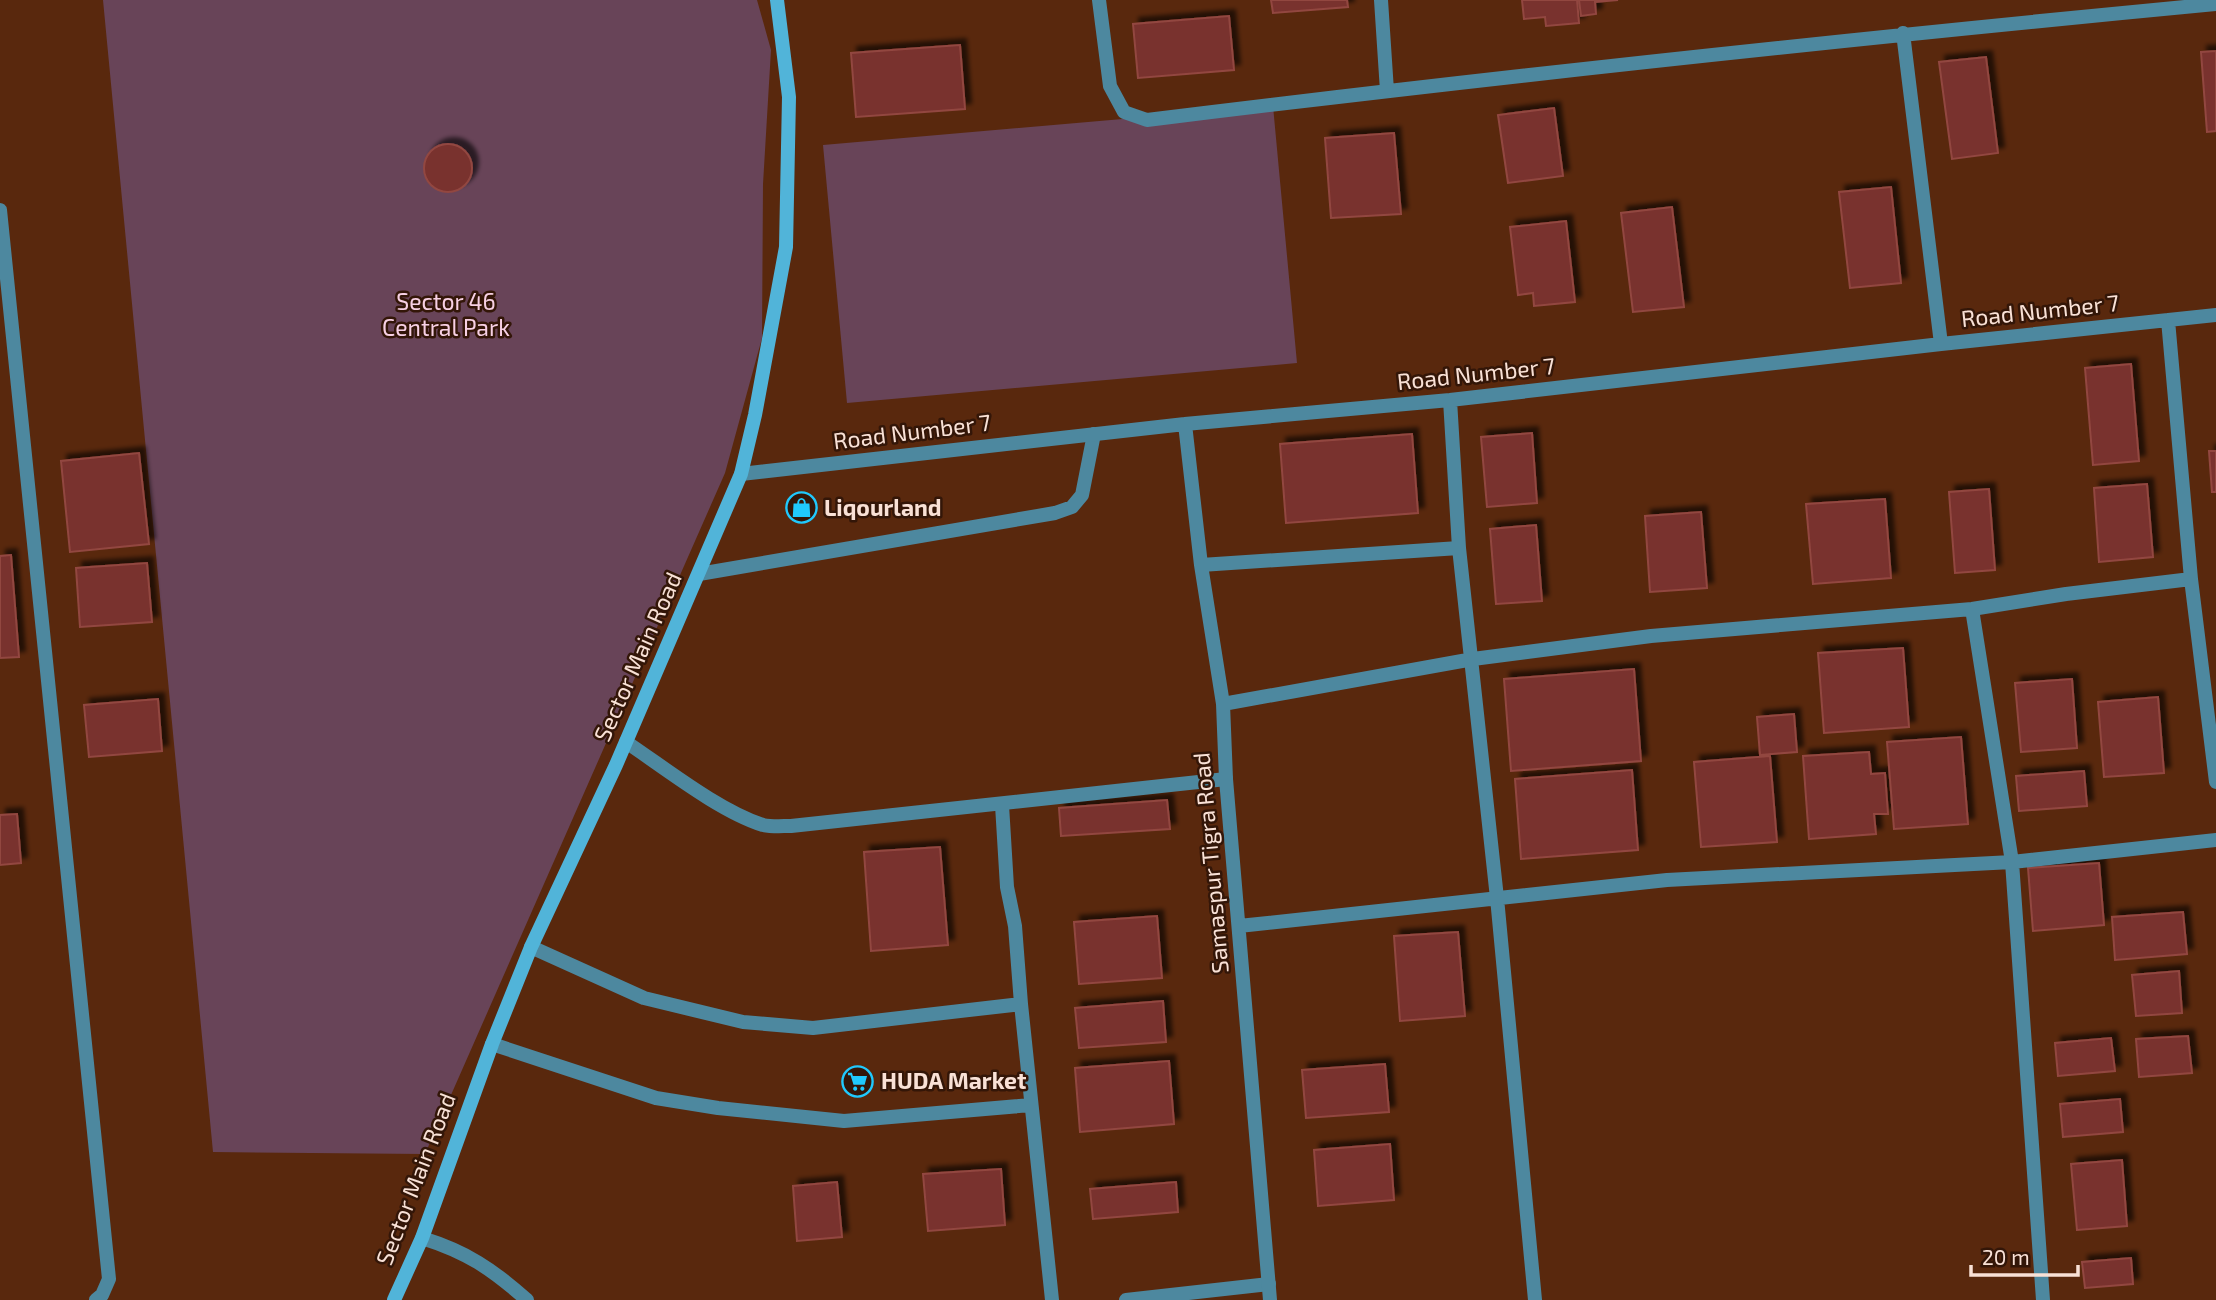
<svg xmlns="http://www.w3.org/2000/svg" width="2216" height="1300" font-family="'Exo 2',sans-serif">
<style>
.green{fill:#684458}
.building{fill:#79312d;stroke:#924741;stroke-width:2;filter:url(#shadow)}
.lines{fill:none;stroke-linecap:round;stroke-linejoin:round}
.lane{stroke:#4d889f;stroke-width:14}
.street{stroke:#4d889f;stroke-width:14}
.secondary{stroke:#51b4d9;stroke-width:14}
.labels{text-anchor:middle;stroke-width:5;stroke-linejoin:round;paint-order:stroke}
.park-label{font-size:23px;fill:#f7d0e4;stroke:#331608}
.street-label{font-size:23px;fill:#f9e1d6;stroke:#331608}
.poi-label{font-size:23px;font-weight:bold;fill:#f9e1d6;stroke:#331608;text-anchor:start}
</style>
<defs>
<filter id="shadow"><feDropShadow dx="6" dy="-6" stdDeviation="2" flood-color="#0009"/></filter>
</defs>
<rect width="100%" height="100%" fill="#59280d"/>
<path class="green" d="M103,0H757L771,50L763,184L762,338L725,473L425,1154L213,1152Z
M1273,106L1297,363L847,403L823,145Z"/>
<path class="building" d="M1271,0H1347L1348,7L1273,13Z
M1522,0H1577L1579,23L1546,26L1545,17L1524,19Z
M1579,0H1618L1595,2L1596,14L1581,16Z
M1229,16L1234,70L1138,78L1133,24Z
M960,45L965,109L856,117L851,53Z
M2216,51V131L2207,132L2201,52Z
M1986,57L1998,153L1952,159L1939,62Z
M1554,108L1563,176L1508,183L1498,115Z
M1394,133L1401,214L1331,218L1325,138Z
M424 168a24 24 0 1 1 48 0a24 24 0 1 1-48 0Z
M1891,187L1901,283L1850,288L1839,192Z
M1672,207L1684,307L1633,312L1621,213Z
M1566,221L1575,302L1534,306L1533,293L1518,295L1510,227Z
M2131,364L2139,461L2093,465L2085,368Z
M1532,433L1537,503L1487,507L1481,437Z
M1412,434L1418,513L1286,523L1280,444Z
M2209,451H2216V492H2212Z
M139,453L149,544L70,552L61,461Z
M2147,484L2153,557L2099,562L2094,488Z
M1989,489L1995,570L1955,573L1949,492Z
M1885,499L1891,578L1813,584L1806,504Z
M1701,512L1707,588L1650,592L1645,516Z
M1536,525L1542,601L1496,604L1490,529Z
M11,555L19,657L0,658V556Z
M147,563L152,622L80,627L76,568Z
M1903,648L1909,727L1824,733L1818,653Z
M1634,669L1641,761L1511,771L1504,679Z
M2072,679L2077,748L2021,752L2015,683Z
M2158,697L2164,773L2104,777L2098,702Z
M158,699L162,751L89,757L84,705Z
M1794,714L1797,752L1760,755L1757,717Z
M1961,737L1968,824L1894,829L1887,742Z
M1869,752L1871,774L1885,773L1888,814H1874L1876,834L1809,839L1803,756Z
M1770,756L1777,842L1701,847L1694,762Z
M1632,770L1638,850L1521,859L1515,779Z
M2084,771L2087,806L2019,811L2016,776Z
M1167,800L1170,829L1061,836L1059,808Z
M17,814L21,863L0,865V815Z
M940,847L948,945L871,951L864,852Z
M2099,863L2104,925L2033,931L2028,868Z
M2183,912L2187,954L2115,960L2112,917Z
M1157,916L1162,978L1079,984L1074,922Z
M1458,932L1465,1016L1400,1021L1394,936Z
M2179,971L2182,1013L2136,1016L2132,975Z
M1163,1001L1166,1042L1079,1048L1075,1008Z
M2188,1036L2192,1073L2139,1077L2136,1039Z
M2111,1038L2115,1071L2058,1076L2055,1043Z
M1169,1061L1174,1124L1080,1132L1075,1068Z
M1385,1064L1389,1112L1306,1118L1302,1070Z
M2120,1099L2123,1132L2063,1137L2060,1104Z
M1390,1144L1394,1200L1318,1206L1314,1150Z
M2122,1160L2127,1226L2077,1230L2071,1164Z
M1001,1169L1005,1225L928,1231L923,1174Z
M837,1182L842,1237L797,1241L793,1186Z
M1176,1182L1178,1212L1093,1219L1090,1189Z
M2131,1258L2133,1284L2085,1288L2082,1262Z"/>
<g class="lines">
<path class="lane" d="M699,574L1055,513L1072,507L1082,495L1094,434
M626,742C665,768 719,811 763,825C772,827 782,826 791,826L1226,779
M1002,805L1007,887L1015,926L1021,1004L1052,1300
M531,947L644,998L743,1022L813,1028L1021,1004
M492,1044L656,1098L718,1108L844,1121L1031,1105
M422,1238C467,1252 492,1269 527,1300
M1126,1300L1269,1284"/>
<path class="street" d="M1099,0L1110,86L1124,112L1147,120C1503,76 1859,38 2216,4
M1381,0L1387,91
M1903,33L1941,344
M0,210L109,1279L102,1295L96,1300
M2168,320L2191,579L2216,782
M1450,400L1459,548L1497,898L1535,1300
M1185,424L1201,565L1223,704L1226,779L1270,1300
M741,474L1185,424L1450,400L1941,344L2216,315
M1201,565L1459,548
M1972,609L2012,862L2043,1300
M1223,704L1473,659L1651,636L1972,609L2066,594L2191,579
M1239,926L1667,880L2012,862L2216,840"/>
<path class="secondary" d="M394,1300L422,1238L492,1044L531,947L616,765L741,474L755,415L786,247L789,97L777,0"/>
</g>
<defs>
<symbol id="shop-ring" viewBox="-11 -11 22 22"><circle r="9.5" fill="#331608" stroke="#20c9fd" stroke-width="1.5"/><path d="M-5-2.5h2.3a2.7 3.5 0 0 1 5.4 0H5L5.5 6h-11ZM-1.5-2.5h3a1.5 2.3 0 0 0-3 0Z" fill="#20c9fd"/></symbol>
<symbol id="supermarket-ring" viewBox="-11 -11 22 22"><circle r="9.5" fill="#331608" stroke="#20c9fd" stroke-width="1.5"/><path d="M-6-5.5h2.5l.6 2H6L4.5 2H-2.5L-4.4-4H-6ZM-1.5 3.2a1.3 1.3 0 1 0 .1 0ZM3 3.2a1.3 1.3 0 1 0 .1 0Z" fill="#20c9fd"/></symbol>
</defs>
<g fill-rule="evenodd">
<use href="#shop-ring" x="784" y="490" width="35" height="35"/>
<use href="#supermarket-ring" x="840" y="1064" width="35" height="35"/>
</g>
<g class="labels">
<g class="park-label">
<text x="446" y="310">Sector 46<tspan x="446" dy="26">Central Park</tspan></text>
</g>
<g class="street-label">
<text transform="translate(2040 311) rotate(-6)" y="8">Road Number 7</text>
<text transform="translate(1476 374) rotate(-6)" y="8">Road Number 7</text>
<text transform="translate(912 432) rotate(-7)" y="8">Road Number 7</text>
<text transform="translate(638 657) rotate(-66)" y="8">Sector Main Road</text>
<text transform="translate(1211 863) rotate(-95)" y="8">Samaspur Tigra Road</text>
<text transform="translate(416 1179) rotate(-69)" y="8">Sector Main Road</text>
</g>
<g class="poi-label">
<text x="824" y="516">Liqourland</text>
<text x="881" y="1089">HUDA Market</text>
</g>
</g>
<path d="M1971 1265v10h107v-10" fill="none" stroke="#f9e1d6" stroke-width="3.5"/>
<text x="1982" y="1265" font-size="21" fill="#f9e1d6" stroke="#331608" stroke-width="5" paint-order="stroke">20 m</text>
</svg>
